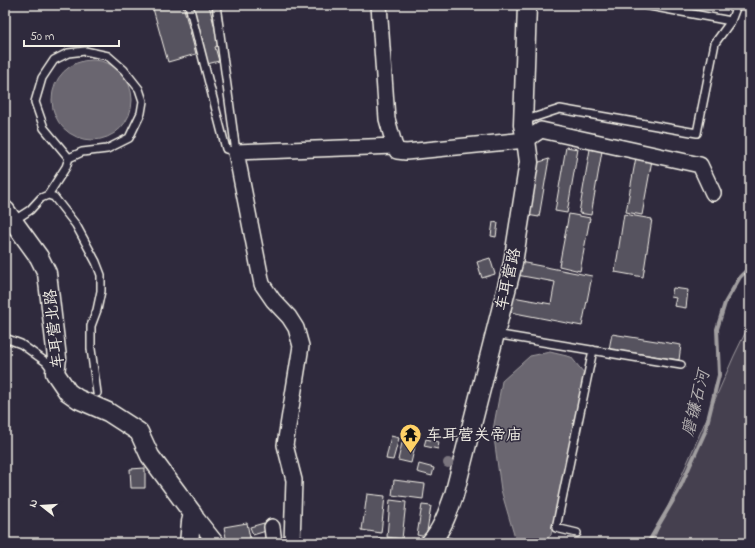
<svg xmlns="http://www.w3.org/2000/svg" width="755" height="548" font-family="'Indie Flower','LXGW WenKai TC',sans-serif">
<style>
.green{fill:#454050;stroke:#9c989c}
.water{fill:#6a6670;stroke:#a19ea0}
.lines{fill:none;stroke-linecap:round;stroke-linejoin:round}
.stream{stroke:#a19ea0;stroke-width:4}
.building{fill:#56525f;stroke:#f4f1e8}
.service-casing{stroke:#f4f1e8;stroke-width:10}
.minor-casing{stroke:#f4f1e8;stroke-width:18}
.tertiary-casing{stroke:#f4f1e8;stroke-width:21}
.service{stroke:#2f2a3d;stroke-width:7}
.minor{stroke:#2f2a3d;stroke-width:15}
.tertiary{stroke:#2f2a3d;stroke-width:18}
.tree{fill:#7a757e}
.labels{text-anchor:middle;stroke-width:3;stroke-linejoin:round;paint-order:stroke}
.street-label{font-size:16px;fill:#f4f1e8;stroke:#2f2a3d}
.poi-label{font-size:16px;fill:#f4f1e8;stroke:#2f2a3d;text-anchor:start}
.water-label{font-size:17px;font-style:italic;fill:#b6b2b2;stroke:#2f2a3d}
</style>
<rect width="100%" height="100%" fill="#2f2a3d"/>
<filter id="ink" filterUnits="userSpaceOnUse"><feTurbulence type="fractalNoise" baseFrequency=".025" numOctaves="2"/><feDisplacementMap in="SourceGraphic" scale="8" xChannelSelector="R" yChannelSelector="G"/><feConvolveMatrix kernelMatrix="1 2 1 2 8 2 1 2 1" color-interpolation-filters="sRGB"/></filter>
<g filter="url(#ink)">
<path class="green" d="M750,323V543H652L734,356Z"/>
<path class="water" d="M52 100a40 40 0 1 1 80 0a40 40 0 1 1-80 0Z
M550,352L571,357L584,373L551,535L542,543H525L515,538L501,490L493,430L502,381L530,356Z"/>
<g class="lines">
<path class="stream" d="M648,543L678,492L705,432L719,375L717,329L725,303L740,277L750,267"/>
</g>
<path class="building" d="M152,5H183L196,54L168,62Z
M193,5H209L219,45L215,47L219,61L207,64Z
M566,147L578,149L567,213L555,211Z
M590,149L602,151L591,215L579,213Z
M636,157L652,160L642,215L626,212Z
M549,159L539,217L527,215L533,164Z
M569,214L590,218L580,271L559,266Z
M624,214L652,219L643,277L615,272Z
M493,222L498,223L496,237L491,236Z
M490,258L495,274L482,278L477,262Z
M520,262L592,276L582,326L510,312L513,297L551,304L555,282L517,275Z
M673,288L688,290L686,308L674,306L676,298L671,297Z
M612,334L681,345L679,360L609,349Z
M391,436L399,438L393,460L386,459Z
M426,439L439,442L438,449L424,446Z
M402,443L415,446L411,463L398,460Z
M419,464L434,468L432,476L417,472Z
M145,468V488H131L130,469Z
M394,480L425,484L423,499L392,495Z
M367,494L385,496L381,533L362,530Z
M390,500L406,502L402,539L387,537Z
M422,505L431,506L426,537L417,535Z
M247,523L251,543H227L224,527Z
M264,523L266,531L253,535L250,527Z
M447,537L462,541L461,543H445Z
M379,538L389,539V543H378Z"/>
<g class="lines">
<defs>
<path id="service" d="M189,5L226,149L236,152L216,5
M644,5L731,21
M523,121L560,109L697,133L715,43L731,21L737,5
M48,195L66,167L69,158L44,128L35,102L42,78L54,60L68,53L85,51L108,56L124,70L139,89L143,101L141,113L129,138L107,149L82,152L69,158
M13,221L30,210L41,198L48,195L54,197L76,225L96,262L101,275V291L97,310L91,326V349L97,393
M495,334L681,365
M5,338L21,344L46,362L52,370
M577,533L556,528L593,350"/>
<path id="minor" d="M379,5L387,119L394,144L397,151L406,152L526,140L541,130L700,165L713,193
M193,514L216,543
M272,527L274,543
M292,543L294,480L285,445L301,346L296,328L289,317L273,300L262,284L236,152L395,146"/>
<path id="tertiary" d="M5,210L39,257L47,273L57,358L55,373L68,392L78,399L108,412L139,432L150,456L193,514L191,522L189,543
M430,543C442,530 448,512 454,495L513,263L529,162L526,140L523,125L527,5"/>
</defs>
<use href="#service" class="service-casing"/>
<use href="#minor" class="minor-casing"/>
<use href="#tertiary" class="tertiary-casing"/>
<use href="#service" class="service"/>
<use href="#minor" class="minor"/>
<use href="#tertiary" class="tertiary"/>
</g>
<circle class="tree" cx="448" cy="463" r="5"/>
</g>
<defs>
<symbol id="temple-pin" viewBox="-11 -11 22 30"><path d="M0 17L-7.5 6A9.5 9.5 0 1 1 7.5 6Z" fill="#ffd166" stroke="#2f2a3d"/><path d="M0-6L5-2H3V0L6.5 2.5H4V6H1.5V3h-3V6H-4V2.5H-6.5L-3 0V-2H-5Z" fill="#111"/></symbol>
</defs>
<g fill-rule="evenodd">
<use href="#temple-pin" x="398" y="422" width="25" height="34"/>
</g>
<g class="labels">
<g class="street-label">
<text transform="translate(507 279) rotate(-77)" y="6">车耳营路</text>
<text transform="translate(53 329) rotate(-96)" y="6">车耳营北路</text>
</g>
<g class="poi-label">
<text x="426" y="440">车耳营关帝庙</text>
</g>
<g class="water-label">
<text transform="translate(695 403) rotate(-76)" y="6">磨镰石河</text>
</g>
</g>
<rect width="755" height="548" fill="none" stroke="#2f2a3d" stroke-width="20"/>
<rect x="10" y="10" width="735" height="528" fill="none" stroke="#f4f1e8" stroke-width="1.5" filter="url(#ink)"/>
<g transform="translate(42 506) rotate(287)" stroke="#2f2a3d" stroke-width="3" paint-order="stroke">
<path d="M0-3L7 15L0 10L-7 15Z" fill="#f4f1e8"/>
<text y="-6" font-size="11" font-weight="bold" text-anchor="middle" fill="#f4f1e8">N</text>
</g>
<path d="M24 40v6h95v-6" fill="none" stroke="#f4f1e8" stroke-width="2"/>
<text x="30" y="40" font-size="12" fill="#f4f1e8" stroke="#2f2a3d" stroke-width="3" paint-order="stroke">50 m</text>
</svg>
